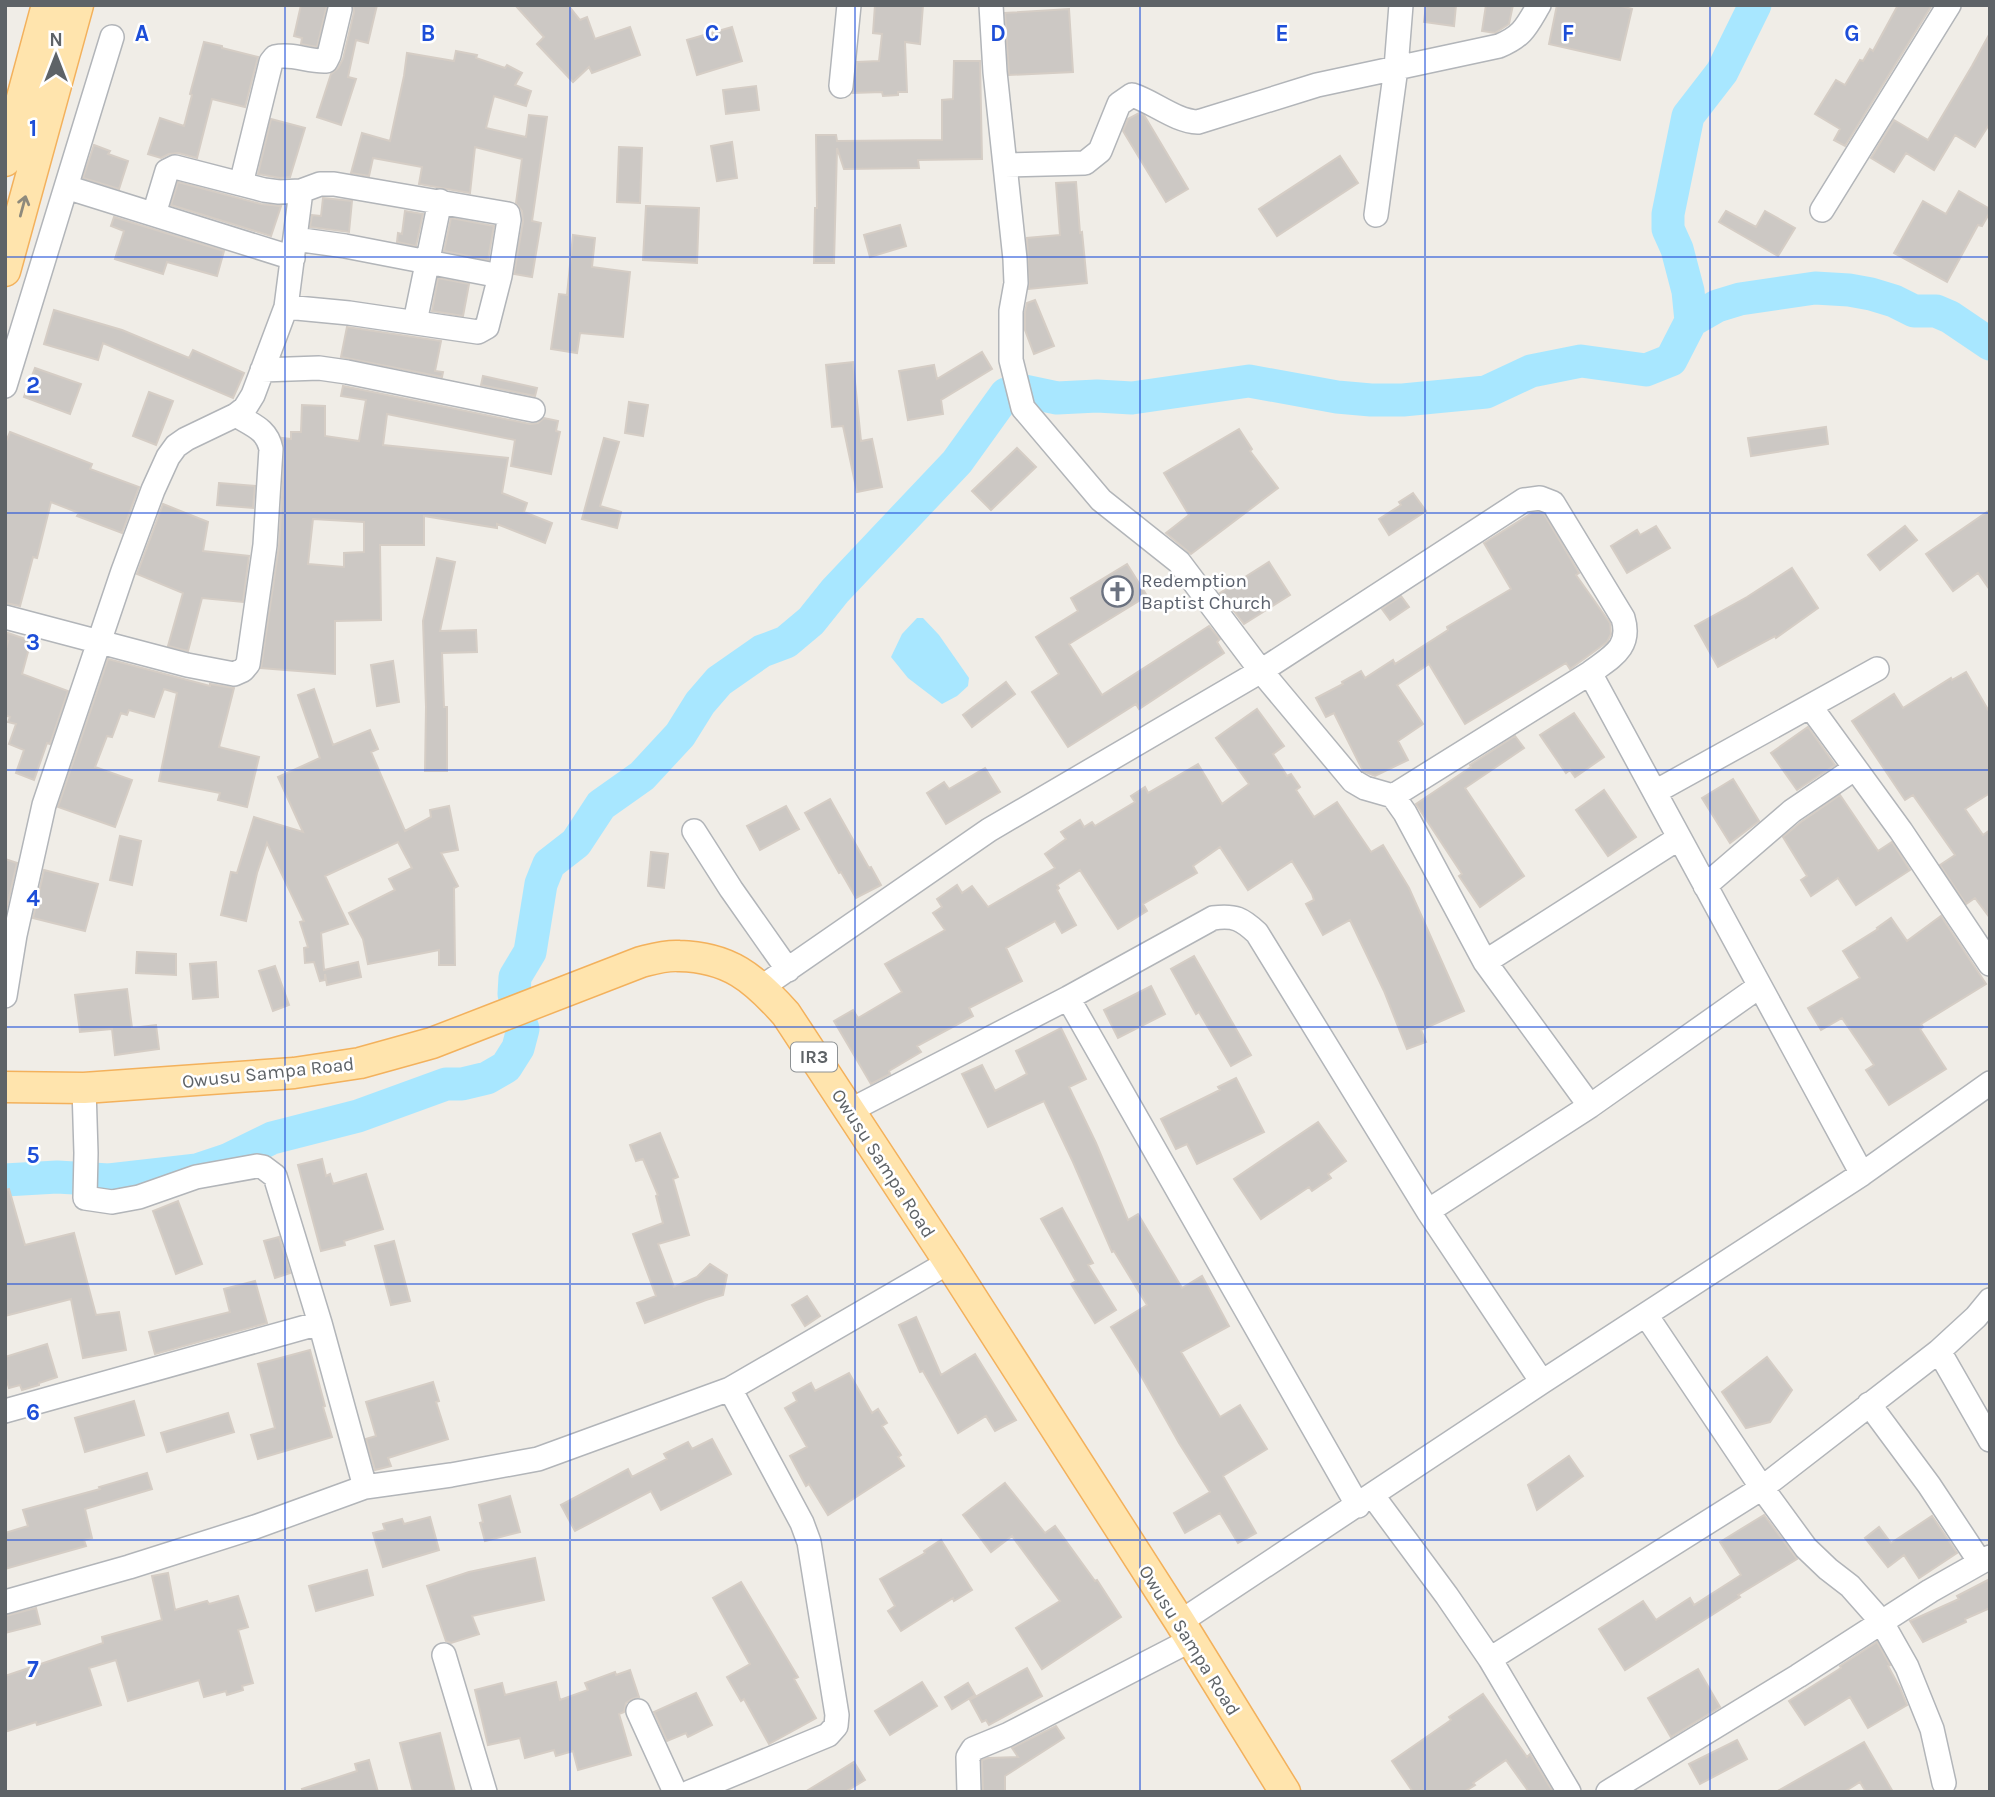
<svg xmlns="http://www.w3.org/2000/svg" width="1995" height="1797" font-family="Karla,sans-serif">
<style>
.water{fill:#a8e7ff}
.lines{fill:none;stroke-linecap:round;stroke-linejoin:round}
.river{stroke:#a8e7ff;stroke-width:33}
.building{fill:#ccc8c4;stroke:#d5cdc5;stroke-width:2;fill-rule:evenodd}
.minor-casing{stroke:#b2b5b9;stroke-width:26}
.major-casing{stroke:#f3b15c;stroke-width:33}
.minor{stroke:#fff;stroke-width:23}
.major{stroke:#ffe4ad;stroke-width:30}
.oneway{stroke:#8e8a7c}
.grid{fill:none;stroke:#1d4ed8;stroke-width:2;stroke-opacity:0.55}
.labels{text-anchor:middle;stroke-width:5;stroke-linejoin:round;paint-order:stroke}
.shield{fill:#fff;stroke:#8e9295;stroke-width:2}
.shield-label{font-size:18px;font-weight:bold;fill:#5e6367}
.worship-label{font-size:19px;fill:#5b616d;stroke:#fff;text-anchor:start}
.street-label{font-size:19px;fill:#5e6367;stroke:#fff}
.grid-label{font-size:23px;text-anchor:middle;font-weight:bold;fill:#1d4ed8;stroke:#fff;stroke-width:5;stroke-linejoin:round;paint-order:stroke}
</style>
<rect width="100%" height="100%" fill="#f0ede7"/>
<path class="water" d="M917,618H923L939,635L969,678L968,686L957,696L942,704L908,678L891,657L902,634Z"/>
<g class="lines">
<path class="river" d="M1691,321L1717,306L1740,299L1815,288L1849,290L1871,294L1894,301L1914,311H1936L1950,317L1990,344
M1024,391L1057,398L1097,396L1132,398L1249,381L1337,397L1371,400H1403L1486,392L1531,371L1581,361L1646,370L1671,360L1691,321L1688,291L1677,249L1668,229V214L1688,116L1722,72L1755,5
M514,994L515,977L530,952L541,884L549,864L576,843L601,805L642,776L680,735L700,703L719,681L762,651L786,642L811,621L835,591L957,462L1006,394
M5,1180L57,1177L109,1180L197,1170L227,1160L272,1138L358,1116L446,1084H462L487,1078L506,1067L518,1048L523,1029L522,1026"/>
</g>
<path class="building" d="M301,5H327L317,47L301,44L302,38L294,36Z
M353,5H377L368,43L356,40L348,77L356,79L341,125L317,117L331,74L338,68L343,59L354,12Z
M515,5H568L580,20L587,17L595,39L630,27L640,55L592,73L589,67L573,82L537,44L544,37Z
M875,5H923L920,44L905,42L907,92H898V95L883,96L882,92L853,93L857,62L879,61L882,34L873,33Z
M1426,5H1456L1454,26L1424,22Z
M1486,5H1513L1509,24L1495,33L1482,31Z
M1557,5H1617L1632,9L1620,60L1549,44Z
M1898,5H1932L1845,146L1834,140L1840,129L1815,114L1836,80L1845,85L1860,60L1863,61L1870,49L1873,51Z
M1069,9L1073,72L1009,75L1005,13Z
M732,27L742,61L697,75L687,40Z
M1990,33V123L1975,147L1955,135L1934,170L1906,153L1894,172L1871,158L1894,120L1928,140L1972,66Z
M204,42L222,46V48L258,57L245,107L212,99L197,158L178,153L169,154L161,158L148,154L160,118L184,126L192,95L190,94Z
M456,51L477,55L476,58L505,68L507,65L522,73L515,85L531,91L526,106L494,96L486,128L526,137L529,115L547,117L532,221L541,223L532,277L514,274L523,222L522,211L516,203L522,159L475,147L470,193L419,184L422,167L373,158L369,176L351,173L362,133L390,141L404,76L407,53L454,61Z
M954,61H980L982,159L918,160L919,168L844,169L837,148L834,263H814L815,208H817L816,135H836L837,141L942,140V100L953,99Z
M756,86L759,110L726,114L723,90Z
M1139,113L1144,115L1188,189L1166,202L1123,131L1128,119Z
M271,119L305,128L290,177L280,178L258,174Z
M732,142L737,178L717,181L711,146Z
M94,145L110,151L108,154L128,161L119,189L83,178Z
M619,147L642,148L640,203L617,202Z
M1340,156L1358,183L1277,236L1259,209Z
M178,182L261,204L281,206L271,236L171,205Z
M1076,182L1080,233L1082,232L1087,283L1029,289L1027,238L1060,235L1056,183Z
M1959,191L1990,209V212L1982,226L1978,225L1947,282L1894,253L1923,201L1946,214Z
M323,198L352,201L349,232L310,227L312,215L321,216Z
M646,206L699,208L697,263L643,260Z
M405,211L423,214L416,246L397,242L398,233L402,234Z
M1726,211L1756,227L1765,211L1795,228L1778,256L1719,222Z
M114,217L224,251L217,276L167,262L163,274L115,259L124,231L111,226Z
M451,218L494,226L488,260L444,251Z
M900,225L906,246L870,257L864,235Z
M573,235L595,238L592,267L630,272L623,337L580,333L577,353L551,349L559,294L567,295Z
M438,278L469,284L463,316L432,311Z
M1035,300L1054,346L1034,354L1025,330V312L1027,303Z
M54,310L122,330L189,358L193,350L244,373L233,398L103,343L98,360L44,344Z
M347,327L441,341L435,371L443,372L442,377L341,357Z
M982,352L992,369L941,400L943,414L908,420L899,371L934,365L937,379Z
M853,362L861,441L872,439L882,487L857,492L843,426L832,427L826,365Z
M35,368L81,384L70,414L24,397Z
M483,376L537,388L535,396L481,385Z
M343,386L530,424L538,423L544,418L558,421L556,431L560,432L551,474L511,466L515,440L387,414L383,445L508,458L502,493L527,503L524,512L552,523L545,543L497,524V528L424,516V545H380L381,620L335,621V674L261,668L279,546L285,450L282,438L291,439V432H301L302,405L325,406V436L359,441L366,400L341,396ZM313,519L364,522V552L344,553V567L308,564Z
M149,392L173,401L156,445L133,436Z
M629,402L648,405L643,436L625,433Z
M1826,427L1828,444L1751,456L1748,438Z
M1239,429L1252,449L1250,451L1278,488L1191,554L1166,533L1189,515L1164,473Z
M10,432L92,464L90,469L139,487L122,533L77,516L79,513L51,502L37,558L33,557L20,606L5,603V444Z
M604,438L619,442L600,506L621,512L617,528L582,519Z
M1017,448L1036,467L991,510L972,491Z
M219,483L255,486L253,508L217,505Z
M1413,493L1426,511L1389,535L1379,519L1401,505L1399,502Z
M163,504L208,522L203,551L249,556L243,602L202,598L188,651L168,646L183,593L137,574Z
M1990,510V590L1978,573L1953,591L1926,554Z
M1538,512L1544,514L1579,573L1576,575L1610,623L1611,634L1607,642L1570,669L1566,663L1465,724L1429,664L1397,685L1423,724L1398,741L1408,760L1375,776L1363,771L1334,713L1326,717L1316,698L1343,684L1342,682L1361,671L1365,678L1393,660L1395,664L1448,630L1447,627L1511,589L1484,543L1532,513Z
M1656,526L1670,548L1627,573L1611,546L1637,530L1640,535Z
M1905,526L1917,540L1880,570L1868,555Z
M437,558L455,562L440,631L476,630L477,652L442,653L444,707H447V771H425L426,707L423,621Z
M1269,562L1290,595L1244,624L1220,593Z
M1127,564L1147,596L1069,644L1102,695L1209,626L1220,639L1217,642L1224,653L1139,709L1136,704L1068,747L1032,692L1059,674L1036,637L1078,611L1071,598Z
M1792,568L1818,608L1776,638L1775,636L1718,667L1695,626L1747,597Z
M1401,596L1409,607L1390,620L1382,609Z
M5,632L31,641L22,674L68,691L50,744L47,743L34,780L16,773L24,750L9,744L16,724L8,722L10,717L5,715V652L8,641H5Z
M108,659L210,686V684L234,688L219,747L259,757L247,807L218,800L220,793L159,781L177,693L164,689L154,717L129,710L127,715L121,713L112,737L107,736L95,767L132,780L115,827L58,807Z
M393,661L399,702L377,706L371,665Z
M1966,672L1990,713V793L1965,809L1983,835L1990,830V918L1975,898L1966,904L1940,865L1955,855L1913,795L1905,800L1852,721L1894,694L1903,708L1951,678L1952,680Z
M1006,682L1015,694L972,727L963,715Z
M314,689L333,745L370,730L378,749L371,752L405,831L431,817L430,810L449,806L458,850L441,853L458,886L454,888L455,965H439V950L368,964L363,939L349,913L395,890L389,879L412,868L398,842L325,876L348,924L321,933L324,970L358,962L361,977L327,985L325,974V980L320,981L314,962L305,963L304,948L308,947L300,922L304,921L267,843L257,873L246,921L221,915L231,872L237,873L254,817L303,832L278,777L320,758L298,695Z
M1257,709L1284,746L1273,754L1287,776L1291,774L1300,787L1296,790L1314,817L1337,802L1371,852L1383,845L1409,888L1464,1011L1421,1030L1426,1042L1407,1049L1384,991L1350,920L1323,935L1306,904L1314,900L1312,894L1292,861L1248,890L1220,847L1193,866L1197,873L1143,904L1147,911L1118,929L1080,870L1057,885L1059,888L1057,890L1076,925L1062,933L1055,921L1006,948L1022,981L969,1008L973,1016L917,1046L921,1052L889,1071L890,1074L871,1084L834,1021L853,1010L858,1018L902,992L885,964L945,930L933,913L942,907L937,899L957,885L962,893L972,886L988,907L1055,868L1045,854L1066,839L1061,832L1080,820L1084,827L1092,822L1095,826L1135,802L1131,796L1145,787L1148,793L1198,764L1222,804L1249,784L1216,738Z
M1574,713L1604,757L1575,777L1570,770L1566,773L1540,735Z
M1808,727L1835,765L1797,790L1771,753Z
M1515,736L1524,748L1465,788L1524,876L1480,907L1459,876L1462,874L1416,804L1471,767L1470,765Z
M985,768L1000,792L946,824L927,793L944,782L949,789Z
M1733,779L1759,821L1730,843L1702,798Z
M1604,790L1636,837L1608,856L1576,810Z
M1840,795L1878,851L1892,842L1910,870L1856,905L1838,878L1811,896L1801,880L1807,876L1783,837L1801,822Z
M830,799L869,868L871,867L881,885L856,898L841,872L839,873L805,813Z
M786,806L799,829L760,850L747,826Z
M120,836L141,841L132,885L110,880Z
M651,852L668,854L664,888L648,886Z
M5,859L17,863L6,911H5Z
M44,870L98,884L85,931L33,918Z
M1941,916L1986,984L1921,1024L1923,1027L1920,1029L1946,1069L1889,1105L1866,1070L1874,1065L1842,1018L1821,1030L1808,1008L1860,978L1843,951L1878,929L1877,928L1891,918L1907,941Z
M137,952L176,954V975L136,973Z
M1194,956L1251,1055L1231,1066L1199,1012L1196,1014L1171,969Z
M216,962L218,997L193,999L190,964Z
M275,966L289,1005L273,1011L259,971Z
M1151,986L1165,1014L1118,1038L1104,1010Z
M127,989L132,1028L156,1025L159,1049L115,1055L112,1029L80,1032L75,995Z
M1061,1028L1086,1079L1069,1087L1096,1143L1128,1220L1138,1214L1182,1288L1202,1276L1229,1326L1181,1352L1220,1417L1240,1405L1267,1449L1223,1476L1256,1533L1238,1543L1220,1513L1185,1533L1174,1513L1210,1492L1179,1443L1139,1372L1111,1327L1147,1305L1114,1251L1112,1252L1073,1162L1044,1101L988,1127L962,1074L982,1065L995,1091L1027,1074L1016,1051Z
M1236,1078L1264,1132L1197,1164L1187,1144L1176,1149L1161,1119L1220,1090L1218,1087Z
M1318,1122L1346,1161L1328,1174L1331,1178L1312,1191L1309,1187L1261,1219L1234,1179Z
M660,1133L678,1177L673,1179L689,1235L658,1244L674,1287L697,1277L710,1264L727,1275L723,1295L706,1300L645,1323L637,1303L656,1296L633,1234L663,1223L656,1196L658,1195L643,1159L636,1161L630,1145Z
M322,1159L326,1176L330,1174L333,1184L366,1174L383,1229L344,1241L345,1245L321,1251L298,1165Z
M9,1189L25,1245L74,1233L96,1315L119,1312L126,1350L83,1358L71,1299L5,1316V1190Z
M178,1201L202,1264L176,1274L153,1211Z
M1062,1208L1093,1263L1088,1265L1116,1310L1095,1323L1071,1284L1076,1281L1041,1219Z
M279,1237L290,1273L275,1278L264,1241Z
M394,1241L410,1301L391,1305L375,1246Z
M255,1281L267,1323L155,1354L149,1332L230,1312L224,1289Z
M807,1296L820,1316L805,1326L792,1305Z
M916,1317L941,1375L975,1354L1016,1420L995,1431L986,1416L958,1433L923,1371L920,1372L899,1325Z
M47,1344L57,1377L39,1383V1385L22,1390L20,1385L9,1388L5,1375V1357Z
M310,1350L325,1406L323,1407L332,1437L258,1459L251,1435L275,1428L258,1364Z
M1767,1357L1792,1390L1770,1422L1746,1428L1722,1392Z
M849,1373L872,1413L878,1409L887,1423L882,1426L901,1455L898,1457L904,1466L828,1515L809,1484L806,1486L790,1456L807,1447L785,1408L797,1401L793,1393L811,1383L815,1391Z
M433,1382L439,1401L436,1402L448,1439L388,1458L391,1466L375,1470L366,1439L376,1436L366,1402Z
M134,1401L144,1435L85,1452L75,1418Z
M228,1413L234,1432L167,1452L161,1433Z
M712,1439L731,1474L661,1510L651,1491L575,1531L561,1505L628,1469L632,1477L667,1459L664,1454L688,1442L692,1449Z
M1569,1456L1583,1476L1537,1510L1528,1485Z
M147,1473L152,1489L85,1509L92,1538L84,1540L86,1546L5,1569V1533L28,1526L23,1510L100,1489L99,1487Z
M1005,1483L1045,1533L1055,1526L1095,1581L1097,1580L1121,1617L1042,1669L1016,1628L1060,1601L1012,1536L991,1552L963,1515Z
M510,1496L520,1532L485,1541L480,1523L483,1522L479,1505Z
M1764,1515L1797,1559L1738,1595L1740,1597L1625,1670L1599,1629L1643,1601L1656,1620L1690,1598L1694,1605L1741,1575L1720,1542Z
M1932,1516L1957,1553L1919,1578L1904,1555L1888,1567L1865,1538L1879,1527L1891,1543Z
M430,1517L439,1550L383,1567L373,1533L385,1530L383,1524L402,1519L404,1524Z
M941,1540L972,1590L954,1601L953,1598L901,1631L888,1611L895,1606L880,1579L925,1553L924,1551Z
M535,1558L544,1600L472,1616L479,1634L451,1643L446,1641L427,1586L469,1572Z
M367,1570L373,1595L316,1611L309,1586Z
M168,1573L175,1610L207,1601L209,1604L238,1596L248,1627L238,1630L253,1683L242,1686L243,1690L227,1695L226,1691L204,1697L199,1680L128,1701L116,1660L89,1668L101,1705L37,1725L36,1722L5,1732V1676L103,1643L102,1637L162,1620L152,1576Z
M1990,1579V1608L1965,1619L1966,1622L1923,1642L1910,1621L1959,1599L1957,1596Z
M741,1582L798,1677L794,1679L816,1718L769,1744L744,1699L741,1701L727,1677L750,1664L713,1598Z
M36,1608L40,1624L5,1633V1616Z
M1877,1642L1890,1665L1888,1666L1900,1688L1907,1705L1868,1728L1850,1697L1805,1725L1789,1701L1841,1668L1840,1666Z
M1027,1668L1042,1696L989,1725L986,1720L982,1722L970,1700Z
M1698,1669L1720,1707L1671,1737L1648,1698Z
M630,1670L639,1697L632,1699L626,1703L624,1712L619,1714L631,1755L578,1770L573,1751L556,1756L554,1750L525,1758L520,1738L488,1745L475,1690L502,1683L505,1695L556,1682L560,1700L588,1690L585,1683L615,1672L616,1675Z
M922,1682L937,1706L890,1735L875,1711Z
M968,1683L975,1695L952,1709L945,1697Z
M696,1693L712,1725L688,1737L686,1733L667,1741L654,1712Z
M1483,1694L1527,1757L1530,1754L1553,1792H1529L1506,1760L1473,1783L1475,1785L1464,1792H1413L1392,1761L1451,1720L1449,1717Z
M1056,1726L1064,1738L1005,1776V1792H983L982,1760L988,1758L1018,1757L1012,1748Z
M440,1733L455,1792H413L400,1743Z
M1737,1740L1747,1759L1700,1784L1689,1764Z
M1864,1742L1893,1792H1866L1860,1782L1844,1792H1776Z
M369,1760L378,1792H303L302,1789L357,1771L355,1764Z
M854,1762L865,1780L845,1792H805Z"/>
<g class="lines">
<defs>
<path id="minor" d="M991,5L995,72L1015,259L1016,283L1011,311V360L1023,408L1101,500L1179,562L1261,671L1353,781L1365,788L1393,796L1405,813L1485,962L1590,1106
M841,86L849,5
M1005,165L1085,163L1100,151L1119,104L1132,95C1154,102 1175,121 1198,122L1317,85L1499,46C1523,36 1526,27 1539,5
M241,184L271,62L275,57C292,53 309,62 326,61L329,55L340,9
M66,187L293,258
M1822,210L1949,5
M154,214L167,171L175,167L264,190L279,192L301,191L320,184H334L508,214L509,220L500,276L487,327L478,332L349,313L286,307
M1376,215L1396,68L1401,5
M295,239L345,246L500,276
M415,322L440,201
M262,370L319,368L347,372L533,410
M5,386L112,37
M5,617L187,665L234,674L243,670L248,664L265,545L271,449C267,429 252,425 236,415
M1590,673L1862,1174
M1810,706L1901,831L1990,964
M1655,792L1877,669
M694,831L731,889L788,970
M1705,886L1792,811L1854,769
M1485,962L1679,838
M762,987L989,830L1261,671L1524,500L1540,498L1553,503L1623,618C1632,648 1611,657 1590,673L1393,796
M5,996L15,935L44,805L123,571L153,490L168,457L176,446L186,439L236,415L245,408L253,395L286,307L301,191
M1068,998L1358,1506
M84,1088L86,1153L85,1198L112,1202L139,1197L196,1177L257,1166L263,1167L275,1176L320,1323L365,1487
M849,1111L1068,998L1213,918C1235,915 1242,919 1257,933L1428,1211L1542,1382
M1428,1211L1590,1106L1760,986
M1646,1315L1762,1488L1806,1548L1828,1569L1850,1586L1881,1621L1907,1667L1932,1729L1944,1783
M1939,1351L1990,1440
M1869,1404L1929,1485L1980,1562
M5,1411L320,1323
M1373,1496L1447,1596L1490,1659L1762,1488L1939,1351L1976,1317L1990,1300
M5,1602L129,1567L255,1527L365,1487L451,1475L538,1459L730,1389L949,1262
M1180,1622L1542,1382L1862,1174L1990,1083
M444,1655L485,1792
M1490,1659L1569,1792
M638,1711L675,1792
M690,1792L828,1735L836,1726L837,1715L809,1542L802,1523L730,1389
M969,1792L968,1757L973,1749L1007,1735L1191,1640
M1608,1792L1798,1676L1930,1591L1990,1557"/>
<path id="major" d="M5,161L47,5
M5,271L78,5
M5,1087L84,1088L294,1073L360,1063L432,1043L641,962C653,959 666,955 679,956C729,957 754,978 786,1014L949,1262L1180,1622L1285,1792"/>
</defs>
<use href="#minor" class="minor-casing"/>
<use href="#major" class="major-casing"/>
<use href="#minor" class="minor"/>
<use href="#major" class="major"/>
</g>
<defs><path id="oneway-shaft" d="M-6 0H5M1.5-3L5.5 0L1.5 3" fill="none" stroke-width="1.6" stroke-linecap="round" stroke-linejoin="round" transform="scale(1.75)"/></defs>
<use class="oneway" href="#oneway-shaft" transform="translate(23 206) rotate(-75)"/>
<path class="grid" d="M285,5V1792M570,5V1792M855,5V1792M1140,5V1792M1425,5V1792M1710,5V1792M5,257H1990M5,513H1990M5,770H1990M5,1027H1990M5,1284H1990M5,1540H1990"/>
<defs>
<symbol id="church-ring" viewBox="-11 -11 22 22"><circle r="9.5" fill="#fff" stroke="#6b7280" stroke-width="1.5"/><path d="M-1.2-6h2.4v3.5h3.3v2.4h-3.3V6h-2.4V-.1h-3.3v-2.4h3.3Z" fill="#6b7280"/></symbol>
</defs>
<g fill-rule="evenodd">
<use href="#church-ring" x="1100" y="574" width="35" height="35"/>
</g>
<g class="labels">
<rect class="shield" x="791" y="1042.5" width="46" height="29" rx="5"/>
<g class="shield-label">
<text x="814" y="1063">IR3</text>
</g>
<g class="worship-label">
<text x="1141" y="587">Redemption<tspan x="1141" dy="22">Baptist Church</tspan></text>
</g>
<g class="street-label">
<text transform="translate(268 1072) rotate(-6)" y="7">Owusu Sampa Road</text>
<text transform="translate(884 1163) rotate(57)" y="7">Owusu Sampa Road</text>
<text transform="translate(1190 1640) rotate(58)" y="7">Owusu Sampa Road</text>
</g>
</g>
<g class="grid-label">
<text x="142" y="41">A</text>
<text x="428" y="41">B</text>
<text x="712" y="41">C</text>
<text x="998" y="41">D</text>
<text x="1282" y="41">E</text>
<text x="1568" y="41">F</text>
<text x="1852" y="41">G</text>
<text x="33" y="136">1</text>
<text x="33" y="393">2</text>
<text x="33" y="650">3</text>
<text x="33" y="906">4</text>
<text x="33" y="1163">5</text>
<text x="33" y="1420">6</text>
<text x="33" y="1677">7</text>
</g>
<rect width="1995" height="1797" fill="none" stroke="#5e6367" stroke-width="14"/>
<g transform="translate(56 56)" stroke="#ffffff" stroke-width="5" paint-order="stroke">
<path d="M0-5L12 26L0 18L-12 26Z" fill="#5e6367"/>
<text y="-10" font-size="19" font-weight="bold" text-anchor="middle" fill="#5e6367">N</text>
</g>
</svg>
